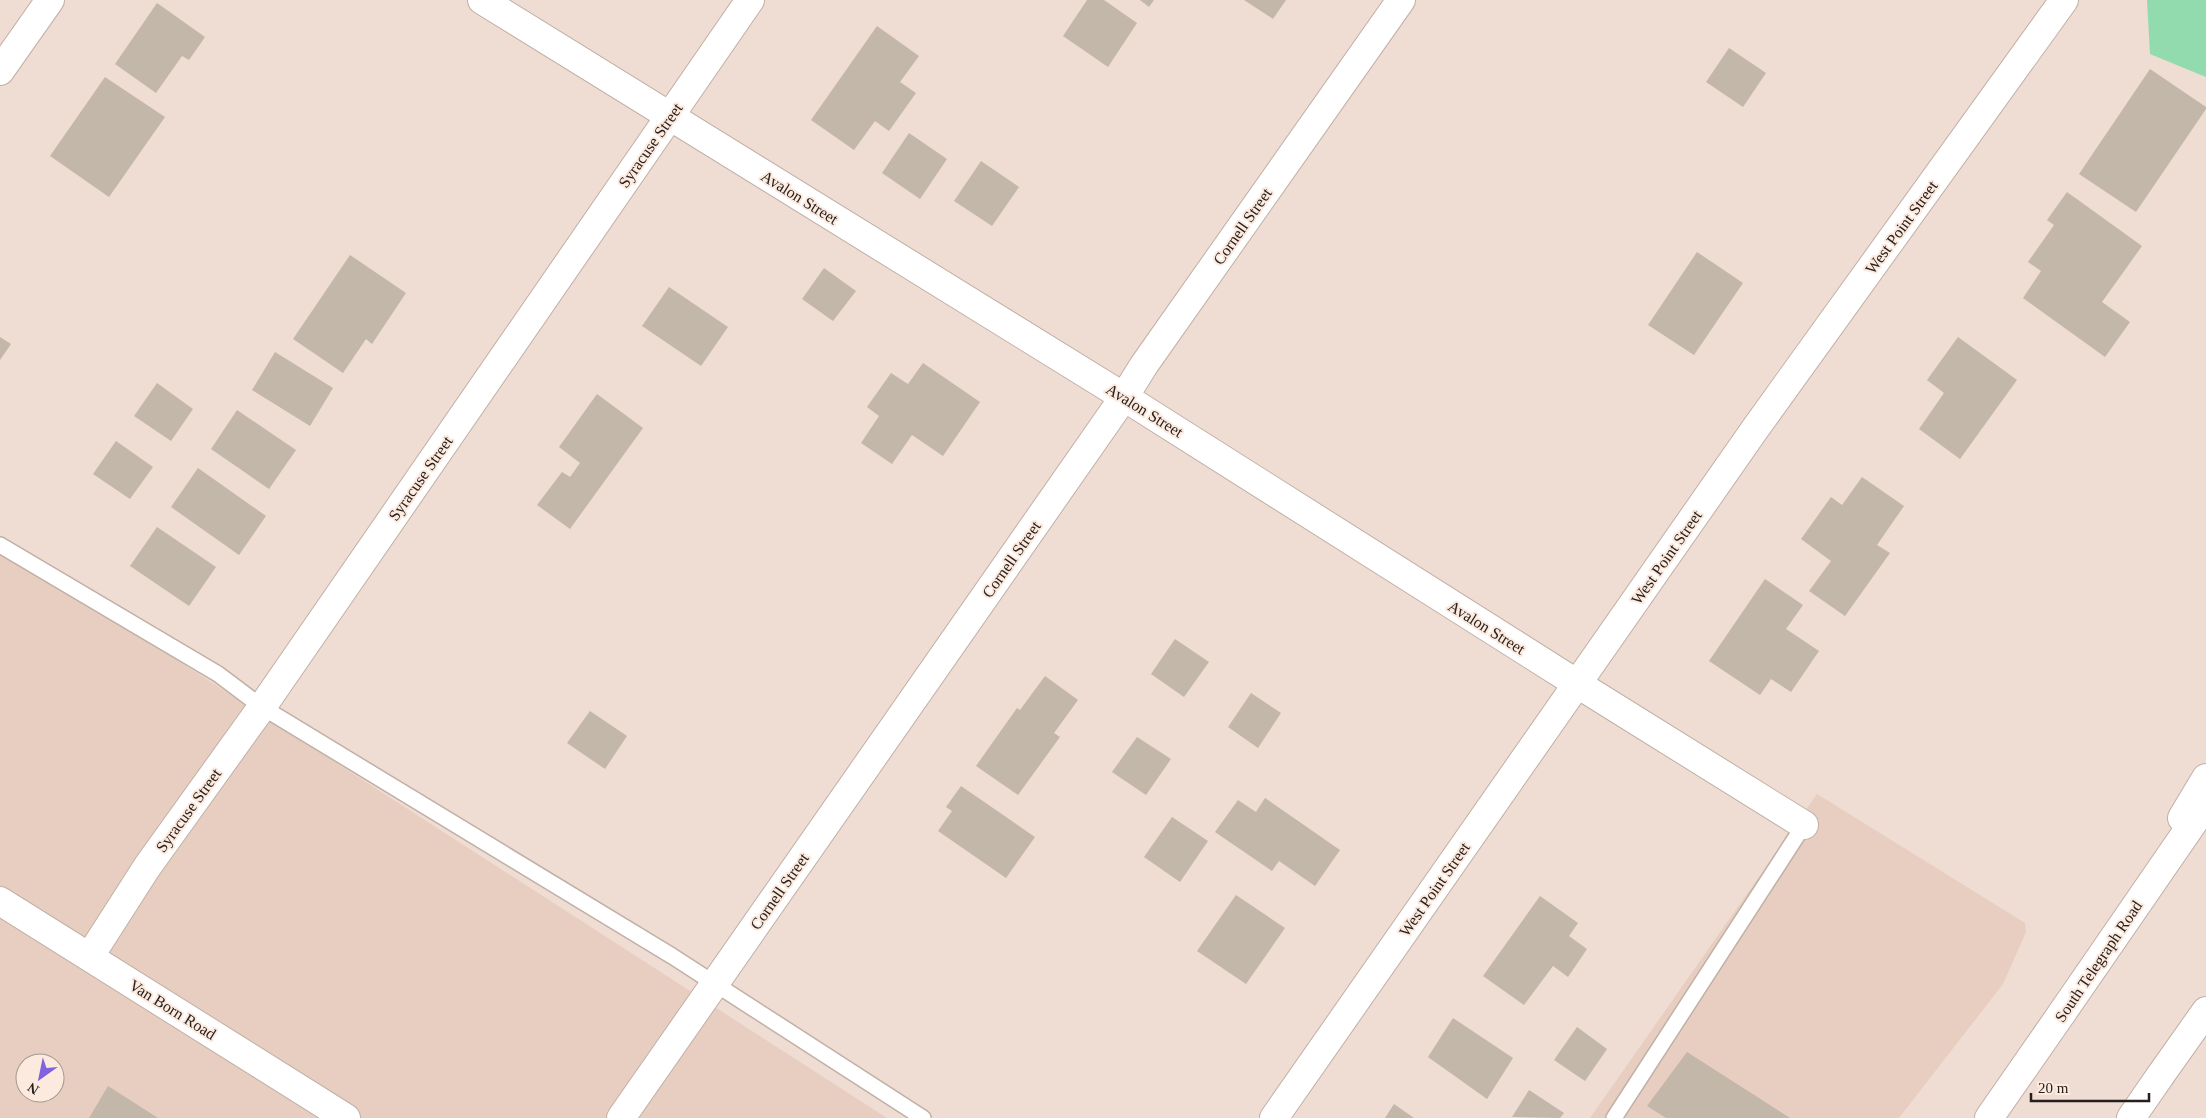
<svg xmlns="http://www.w3.org/2000/svg" width="2206" height="1118" font-family="'Times New Roman',serif">
<style>
.built{fill:#e7cec1;fill-rule:evenodd}
.green{fill:#91dbae}
.building{fill:#c2b7a8}
.lines{fill:none;stroke-linecap:round;stroke-linejoin:round}
.lane-casing{stroke:#c1b0a6;stroke-width:18}
.street-casing{stroke:#c1b0a6;stroke-width:30}
.secondary-casing{stroke:#c1b0a6;stroke-width:30}
.primary-casing{stroke:#c1b0a6;stroke-width:30}
.highway-casing{stroke:#c1b0a6;stroke-width:30}
.lane{stroke:#fff;stroke-width:15}
.street{stroke:#fff;stroke-width:28}
.secondary{stroke:#fff;stroke-width:28}
.primary{stroke:#fff;stroke-width:28}
.highway{stroke:#fff;stroke-width:28}
.labels{text-anchor:middle;stroke-width:4;stroke-linejoin:round;paint-order:stroke}
.street-label{font-size:16px;fill:#251e1b;stroke:#fceadf}
</style>
<rect width="100%" height="100%" fill="#efdcd2"/>
<path class="built" d="M0,546L887,1118H0ZM25,1063H55V1093H25Z
M1817,794L2025,923L2026,932L2003,984L1899,1118H1590Z"/>
<path class="green" d="M2147,0H2206V77L2150,54Z"/>
<path class="building" d="M1087,0H1104L1137,23L1108,67L1063,36Z
M1140,0H1154L1149,7Z
M1244,0H1286L1273,19Z
M157,3L205,37L189,60L182,56L156,93L115,64Z
M877,26L919,56L900,82L916,93L889,131L875,121L854,150L811,120Z
M1729,48L1766,73L1743,107L1706,82Z
M2150,69L2206,107V109L2136,212L2079,174Z
M105,77L165,117L109,197L50,156Z
M909,133L947,159L920,199L882,173Z
M981,161L1019,187L992,226L954,201Z
M2067,192L2142,246L2102,302L2130,322L2105,357L2023,298L2041,271L2028,262L2054,225L2047,220Z
M1697,252L1743,283L1694,355L1648,325Z
M350,255L406,293L372,344L366,339L343,373L293,339Z
M824,268L856,291L833,321L802,299Z
M669,287L728,327L701,366L642,326Z
M0,337L11,344L0,360Z
M1958,337L2017,380L1960,459L1919,429L1944,393L1927,380Z
M275,352L333,388L310,426L252,390Z
M923,363L980,402L943,456L912,435L892,464L861,443L879,416L867,407L891,373L908,384Z
M157,383L193,409L171,441L134,416Z
M597,394L643,428L570,529L537,505L562,472L570,477L580,463L559,447Z
M237,410L296,450L269,489L211,449Z
M116,441L153,467L130,499L93,474Z
M198,468L266,516L239,555L171,507Z
M1862,477L1904,506L1877,545L1890,553L1845,616L1809,591L1831,561L1801,539L1831,497L1842,505Z
M157,527L216,567L189,606L130,566Z
M1765,579L1803,605L1786,629L1819,651L1791,692L1771,679L1760,695L1709,661Z
M1175,639L1209,662L1184,697L1151,674Z
M1045,676L1078,700L1054,733L1060,737L1018,795L976,766L1017,708L1020,710Z
M1251,693L1281,713L1258,748L1228,727Z
M590,711L627,736L605,769L567,743Z
M1137,737L1171,759L1146,795L1112,772Z
M961,786L1035,837L1006,878L938,831L952,811L946,807Z
M1265,798L1340,850L1315,886L1279,861L1272,871L1215,832L1238,800L1256,812Z
M1172,817L1208,841L1180,882L1144,857Z
M1236,895L1285,928L1246,984L1197,951Z
M1540,896L1578,923L1569,936L1587,949L1568,977L1553,966L1524,1005L1483,976Z
M1453,1018L1513,1058L1487,1099L1428,1057Z
M1577,1027L1607,1049L1585,1081L1554,1060Z
M1687,1052L1790,1118H1666L1647,1106Z
M108,1086L158,1118H89Z
M1529,1090L1564,1113L1560,1118L1512,1117Z
M1394,1104L1414,1118H1385Z"/>
<g class="lines">
<defs>
<path id="lane" d="M0,545L218,674L262,707L672,956L923,1118
M1614,1118L1804,825"/>
<path id="street" d="M482,0L1124,397L1576,683L1804,825
M0,71L50,0
M90,956L147,867L262,707L750,0
M621,1118L1124,397L1144,365L1401,0
M1274,1118L1755,429L2064,0"/>
<path id="secondary" d="M0,901L346,1118"/>
<path id="primary" d="M1989,1118L2062,1013
M2131,1118L2160,1076"/>
<path id="highway" d="M2182,818L2206,778
M2062,1013L2206,804
M2160,1076L2206,1011"/>
</defs>
<use href="#lane" class="lane-casing"/>
<use href="#street" class="street-casing"/>
<use href="#secondary" class="secondary-casing"/>
<use href="#primary" class="primary-casing"/>
<use href="#highway" class="highway-casing"/>
<use href="#lane" class="lane"/>
<use href="#street" class="street"/>
<use href="#secondary" class="secondary"/>
<use href="#primary" class="primary"/>
<use href="#highway" class="highway"/>
</g>
<g class="labels">
<g class="street-label">
<text transform="translate(650 145) rotate(-55)" y="6">Syracuse Street</text>
<text transform="translate(800 197) rotate(32)" y="6">Avalon Street</text>
<text transform="translate(1242 226) rotate(-55)" y="6">Cornell Street</text>
<text transform="translate(1901 227) rotate(-54)" y="6">West Point Street</text>
<text transform="translate(1145 410) rotate(32)" y="6">Avalon Street</text>
<text transform="translate(420 478) rotate(-55)" y="6">Syracuse Street</text>
<text transform="translate(1666 557) rotate(-55)" y="6">West Point Street</text>
<text transform="translate(1011 559) rotate(-55)" y="6">Cornell Street</text>
<text transform="translate(1487 627) rotate(32)" y="6">Avalon Street</text>
<text transform="translate(188 810) rotate(-54)" y="6">Syracuse Street</text>
<text transform="translate(1434 889) rotate(-55)" y="6">West Point Street</text>
<text transform="translate(779 891) rotate(-55)" y="6">Cornell Street</text>
<text transform="translate(2098 961) rotate(-56)" y="6">South Telegraph Road</text>
<text transform="translate(173 1009) rotate(32)" y="6">Van Born Road</text>
</g>
</g>
<g transform="translate(40 1078) rotate(213)"><circle r="24" fill="#fceadf" stroke="#a69891"/>
<path d="M0-4L9 19L0 12L-9 19Z" fill="#8262dd"/>
<text y="-8" font-size="14" font-weight="bold" text-anchor="middle" fill="#251e1b">N</text>
</g>
<path d="M2031 1093v8h118v-8" fill="none" stroke="#251e1b" stroke-width="2.5"/>
<text x="2038" y="1093" font-size="15" fill="#251e1b" stroke="#fceadf" stroke-width="4" paint-order="stroke">20 m</text>
</svg>
